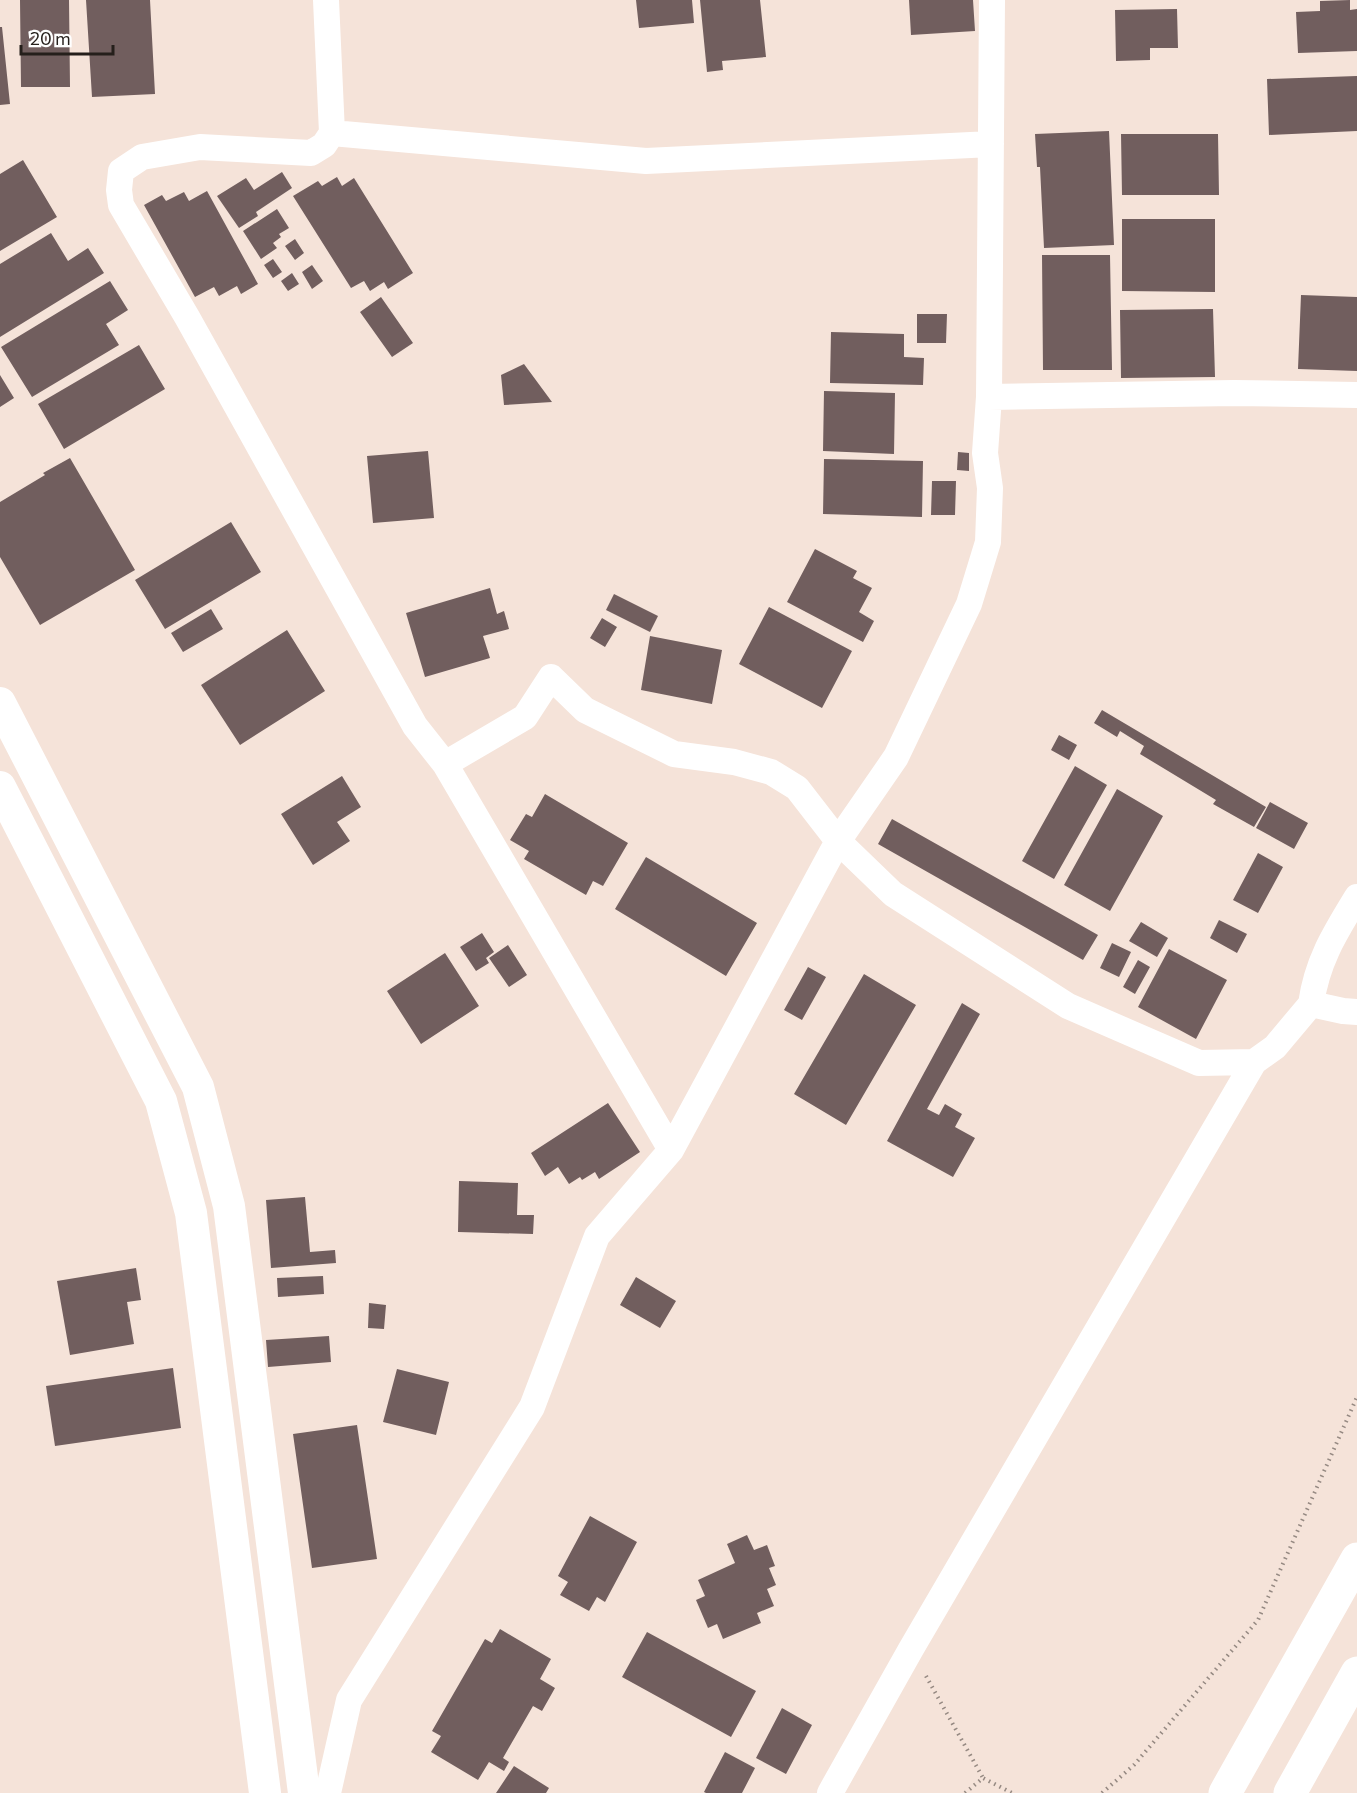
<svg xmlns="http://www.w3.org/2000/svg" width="1357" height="1793" font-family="Commissioner,sans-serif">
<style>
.building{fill:#715e5e}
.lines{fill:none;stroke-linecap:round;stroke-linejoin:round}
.path{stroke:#958982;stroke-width:4;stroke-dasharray:1.5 4.5;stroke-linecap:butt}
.minor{stroke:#fff;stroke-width:26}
.tertiary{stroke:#fff;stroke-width:32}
.primary{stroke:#fff;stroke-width:33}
</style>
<rect width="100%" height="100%" fill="#f5e3d9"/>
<path class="building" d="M20,0H69L70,87H21Z
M86,0H150L155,94L92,97Z
M636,0H692L694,23L639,28Z
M700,0H760L766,57L722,61L723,70L707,72Z
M909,0H973L975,31L911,35Z
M1350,0V10L1357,9V51L1298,53L1296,12L1320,11V1Z
M1177,9L1178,48H1150V60L1116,61L1115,10Z
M0,27H2L10,104L0,105Z
M1357,76V131L1269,135L1267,79Z
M1109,131L1114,245L1044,248L1040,167H1037L1035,134Z
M1121,134H1218L1219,195H1122Z
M23,160L57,217L0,251V174Z
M282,172L292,188L256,212L258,216L239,228L217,196L246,178L254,190Z
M337,177L342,186L354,178L413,273L388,289L384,282L370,291L364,281L351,288L293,196L318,181L322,186Z
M207,191L258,284L241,294L237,286L219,296L214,287L195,297L144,205L162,195L166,201L184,192L189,201Z
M277,209L289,228L279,234L281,237L273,243L277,248L261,259L243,231Z
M1122,219H1215V292L1122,291Z
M51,233L68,261L88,248L104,273L0,337V264Z
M295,239L304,253L295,260L285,246Z
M1042,255H1110L1112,370H1043Z
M273,259L282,272L273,278L264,265Z
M312,265L323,281L312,289L302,272Z
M292,273L299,284L288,291L281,281Z
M110,281L128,310L106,324L119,345L32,397L1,347Z
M1301,295L1357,297V371L1298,369Z
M381,297L413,343L392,357L360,312Z
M1213,309L1215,377L1121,378L1120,310Z
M917,314H947L946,343H917Z
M831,332L904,334V357L924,358L923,385L830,383Z
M139,345L165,389L64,449L38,404Z
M524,364L552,402L504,405L501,375Z
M0,375L14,398L0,407Z
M824,391L895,393L894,454L823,451Z
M428,451L434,518L373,523L367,456Z
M958,452L969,453V471L957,470Z
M70,458L135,570L40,625L0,557V502L45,475L43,473Z
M824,459L923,461L922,517L823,514Z
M932,481H956L955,515H931Z
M231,522L261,572L165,629L135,580Z
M815,549L857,571L853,578L872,588L859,612L874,621L863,642L787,602Z
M490,588L497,614L504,611L509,629L483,636L490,658L425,677L406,613Z
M614,594L658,616L650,632L606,610Z
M769,607L852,651L822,708L739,664Z
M211,609L223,629L183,652L171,633Z
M602,618L617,627L605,647L590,638Z
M287,630L325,691L240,745L201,685Z
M650,636L722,650L712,704L641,690Z
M1102,710L1266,807L1254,827L1213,804L1216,800L1140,754L1144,746L1120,731L1117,737L1094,723Z
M1059,735L1077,745L1069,760L1051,750Z
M1075,766L1107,785L1054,879L1022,861Z
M342,776L361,807L337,822L350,841L313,865L281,814Z
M1117,789L1163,816L1110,911L1064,885Z
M545,794L628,843L603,886L593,881L586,895L524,859L529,851L510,840L526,814L532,817Z
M1270,802L1308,823L1294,849L1256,828Z
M892,819L1098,935L1083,960L878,844Z
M1258,853L1283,867L1258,913L1233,900Z
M646,857L757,923L726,976L615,909Z
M1219,920L1247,934L1237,953L1210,938Z
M1141,922L1168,938L1157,957L1129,941Z
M482,933L494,952L486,958L489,963L476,971L460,947Z
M1112,943L1131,952L1119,977L1100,968Z
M508,945L527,975L509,987L489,958Z
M1169,949L1227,980L1196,1039L1138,1007Z
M445,953L479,1006L421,1044L387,991Z
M1138,960L1150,967L1135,994L1123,987Z
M808,967L826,977L802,1020L784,1010Z
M864,974L916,1005L846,1125L794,1094Z
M962,1003L980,1014L927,1109L939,1115L945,1104L962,1114L955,1127L975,1138L953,1177L887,1141Z
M608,1103L640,1152L599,1179L595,1172L582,1180L580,1177L569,1184L558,1167L545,1176L531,1153Z
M459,1181L518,1183L517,1215H534L533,1234L458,1232Z
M305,1197L310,1252L335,1250L336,1263L271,1268L266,1200Z
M136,1268L141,1300L127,1302L134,1344L70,1355L57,1281Z
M323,1276L324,1294L278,1297L277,1278Z
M636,1277L676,1301L660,1328L620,1305Z
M369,1303L386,1305L384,1329L368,1328Z
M329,1336L331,1362L268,1367L266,1340Z
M173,1368L181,1428L55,1446L46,1386Z
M397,1369L449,1382L436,1435L383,1422Z
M357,1425L377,1559L312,1568L293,1434Z
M590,1516L637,1542L605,1602L597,1597L589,1611L560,1595L568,1582L558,1576Z
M747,1535L754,1550L767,1545L775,1566L769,1568L776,1585L767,1589L774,1606L757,1613L761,1623L723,1639L717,1624L708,1628L696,1600L705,1596L698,1580L735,1563L727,1544Z
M500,1629L551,1659L540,1679L555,1688L542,1711L533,1706L503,1758L509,1762L504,1771L489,1762L478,1780L431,1752L441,1736L432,1731L485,1639L492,1643Z
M647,1632L756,1691L731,1737L622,1677Z
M782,1708L812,1725L786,1774L756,1758Z
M725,1752L755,1768L742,1793H706L704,1792Z
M514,1766L549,1788L546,1793H496Z"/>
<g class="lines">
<path class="path" d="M926,1676L983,1778
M965,1793L983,1778L1012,1793
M1102,1793L1134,1765L1258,1620L1357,1397"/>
<path class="minor" d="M326,0L332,133L324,145L311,153L200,147L142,157L121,171L119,190L121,205L187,317L415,726L445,764L525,717L551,677L585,710L674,754L734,762L771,772L797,788L838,841L893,894L1068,1006L1199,1063L1254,1062L1275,1047L1311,1004
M332,133L646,161L991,144
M989,397L992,0
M445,764L671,1150
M1357,897C1335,933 1317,961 1311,1004L1343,1011L1357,1012
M328,1793L349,1700L532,1407L597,1236L671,1150L838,841L896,757L969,604L988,542L990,488L985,453L989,397L1234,393L1357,395
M830,1793L911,1649L1254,1062"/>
<path class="tertiary" d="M0,703L198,1087L229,1206L304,1793
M0,787L161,1101L191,1213L265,1793"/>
<path class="primary" d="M1225,1793L1357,1559
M1290,1793L1357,1673"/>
</g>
<path d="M21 45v9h92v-9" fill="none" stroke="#251f1b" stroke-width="3"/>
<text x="30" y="45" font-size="18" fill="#251f1b" stroke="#ffffff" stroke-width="4.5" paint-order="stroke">20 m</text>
</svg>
